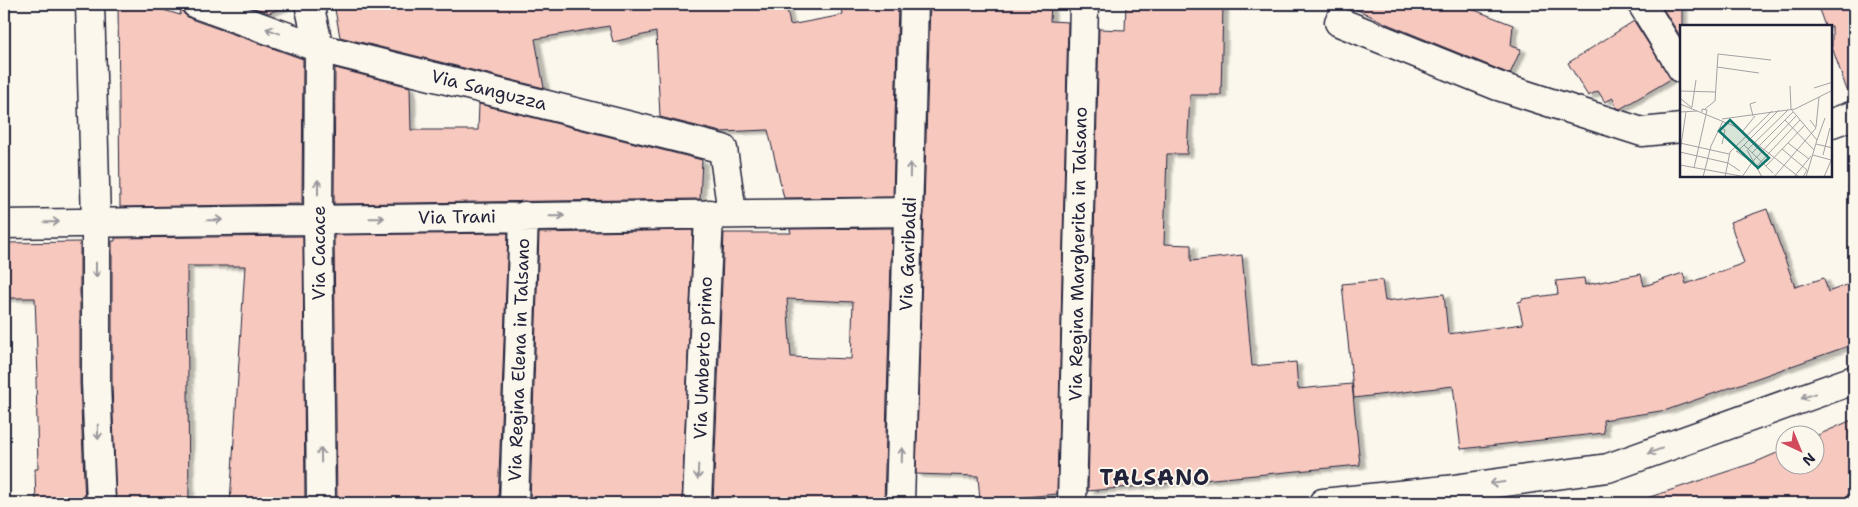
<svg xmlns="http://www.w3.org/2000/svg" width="1858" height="507" font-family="'Shantell Sans',sans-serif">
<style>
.building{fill:#f7c8be;stroke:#22223b;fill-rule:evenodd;filter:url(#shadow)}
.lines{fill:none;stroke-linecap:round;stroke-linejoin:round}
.minor-casing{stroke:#22223b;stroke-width:31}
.tertiary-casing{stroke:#22223b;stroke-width:31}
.minor{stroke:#fbf7ec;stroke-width:28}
.tertiary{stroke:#fbf7ec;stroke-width:28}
.oneway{stroke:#99979c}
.labels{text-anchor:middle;stroke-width:4;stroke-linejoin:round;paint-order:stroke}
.street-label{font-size:18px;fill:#22223b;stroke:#fbf7ec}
.district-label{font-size:22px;font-weight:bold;letter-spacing:1px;fill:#22223b;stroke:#fbf7ec}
.inset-road{fill:none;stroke:#a4a2a5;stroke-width:1}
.view{fill:#0f766e;fill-opacity:0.15;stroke:#0f766e;stroke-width:2.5}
.inset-edge{fill:none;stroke:#22223b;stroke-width:2.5}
</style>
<defs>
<filter id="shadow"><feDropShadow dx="5.5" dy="3" stdDeviation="1" flood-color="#0004"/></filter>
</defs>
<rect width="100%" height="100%" fill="#fbf7ec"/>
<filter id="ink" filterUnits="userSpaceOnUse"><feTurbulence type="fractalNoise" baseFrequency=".02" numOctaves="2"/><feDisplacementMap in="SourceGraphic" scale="10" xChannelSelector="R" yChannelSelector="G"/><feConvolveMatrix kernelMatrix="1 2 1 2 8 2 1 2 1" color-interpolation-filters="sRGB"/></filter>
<g filter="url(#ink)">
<path class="building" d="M118,4H144L180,15L181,8L184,14L191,19L303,59L302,204L120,207Z
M242,4H291L269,13Z
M334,4H786L790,25L843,15L842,7L865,4H898L893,197L784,198L768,130L721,132L660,117L656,32L613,42L609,26L535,39L544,88L340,37Z
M930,4H1051L1050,21L1068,22L1057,494L980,501L978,476L916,474Z
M1126,4H1223L1221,95H1190L1187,154H1167L1164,244L1191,245V261L1242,255L1252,366L1296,362L1298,389L1352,384L1360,465L1088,491L1099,29L1125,30Z
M1346,4H1459L1513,25L1511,46L1521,49L1510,74L1387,24Z
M1660,4H1682V39Z
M1817,4H1854V98L1850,99L1832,47V26H1825Z
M1634,21L1671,79L1620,109L1616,107L1613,98L1605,102L1598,91L1588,96L1568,63Z
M335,68L410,87L411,130H478L479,104L702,160L700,199L334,204Z
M1767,209L1795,287L1824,278L1828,292L1854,282V344L1667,410L1603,420L1604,433L1461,449L1453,386L1354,398L1342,284L1382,280L1385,301L1444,294L1448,334L1523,324L1518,302L1522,301V299L1558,294L1556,281L1584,278L1585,285L1641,274L1644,286L1683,273L1686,284L1744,263L1730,222Z
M892,228L884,503H713L724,233H791L790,229ZM787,299L853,302L851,359L791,357Z
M693,230L682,503H530L539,233Z
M508,233L498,503H337L334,235Z
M303,236L305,503H230L245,266H187L189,503H116L112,383V241H115V238Z
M80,242V383L85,503H36L35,469H38L36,377H38L35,298H4V243Z
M1854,419V503H1648L1647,498L1756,462L1786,449V464H1816V436Z"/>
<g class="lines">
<defs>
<path id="minor" d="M196,4L319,48L723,149L732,213
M309,4L319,48L318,219L321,503
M1642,4L1682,69
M1339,22L1498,86L1642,132L1682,128
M1832,123L1854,115
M4,224L909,212
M514,503L524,216
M697,503L709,214
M900,503L914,4
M1072,503L1084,4"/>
<path id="tertiary" d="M90,4L96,221V383L101,503
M1323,503L1446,490L1608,468L1854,380"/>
</defs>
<use href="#minor" class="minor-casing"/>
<use href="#tertiary" class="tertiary-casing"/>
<use href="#minor" class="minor"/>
<use href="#tertiary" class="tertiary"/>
</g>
<defs><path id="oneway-shaft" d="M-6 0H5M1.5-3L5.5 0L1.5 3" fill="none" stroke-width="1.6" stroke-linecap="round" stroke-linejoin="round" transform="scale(1.25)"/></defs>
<g class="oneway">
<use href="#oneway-shaft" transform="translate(273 31) rotate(-160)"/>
<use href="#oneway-shaft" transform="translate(910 170) rotate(-89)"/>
<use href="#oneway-shaft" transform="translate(318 187) rotate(-90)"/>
<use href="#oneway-shaft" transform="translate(557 216) rotate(-1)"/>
<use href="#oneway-shaft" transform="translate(377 218) rotate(-1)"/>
<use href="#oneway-shaft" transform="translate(215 220) rotate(-1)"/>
<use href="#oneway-shaft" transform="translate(52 222) rotate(-1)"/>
<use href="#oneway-shaft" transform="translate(96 270) rotate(90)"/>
<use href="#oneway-shaft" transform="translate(1808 396) rotate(160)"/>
<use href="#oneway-shaft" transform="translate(98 432) rotate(88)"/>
<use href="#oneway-shaft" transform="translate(1655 451) rotate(160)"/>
<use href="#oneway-shaft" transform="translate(321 455) rotate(-91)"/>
<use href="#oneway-shaft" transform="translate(902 455) rotate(-88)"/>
<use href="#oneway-shaft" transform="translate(698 472) rotate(92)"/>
<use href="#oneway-shaft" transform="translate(1497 483) rotate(172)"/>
</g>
</g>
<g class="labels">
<g class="street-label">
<text transform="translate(489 90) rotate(14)" y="6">Via Sanguzza</text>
<text transform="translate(457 217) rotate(-1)" y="6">Via Trani</text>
<text transform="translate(319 253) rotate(-90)" y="6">Via Cacace</text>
<text transform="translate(908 254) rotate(-88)" y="6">Via Garibaldi</text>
<text transform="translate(1078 254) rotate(-89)" y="6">Via Regina Margherita in Talsano</text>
<text transform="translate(703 358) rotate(-88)" y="6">Via Umberto primo</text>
<text transform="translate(519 360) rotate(-88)" y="6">Via Regina Elena in Talsano</text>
</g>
<g class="district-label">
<text x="1155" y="485">TALSANO</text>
</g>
</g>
<g transform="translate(1680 25)">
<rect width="152" height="152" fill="#fbf7ec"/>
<path class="inset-road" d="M37,42L79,48M110,61L111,84L137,115L126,152M134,63L153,57M0,66L36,67M0,73L12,83M0,79L54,101L119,152M12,82L16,55M25,84L35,76L38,29L91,35M0,87L17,86M73,91L70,79L76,77M42,94L115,84L153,65M105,95L134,125M40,102L45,105L42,119M136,102L139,72M62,107L75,91M137,115L145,93M0,118L49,129M108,118L129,134M136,119L153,123M64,120L93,148M68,124L108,85M102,124L127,145L123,152M67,125L82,152M56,126L72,137M0,127L48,138L60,146M0,127L6,87M57,127L99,85M72,128L113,87M133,130L151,135M143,130L150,103M0,140L66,152M86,141L125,100M76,142L120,95M14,143L27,85L22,84V87M23,152L31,121L43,96M45,152L50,127L92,86M62,152L73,136L116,91M94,152L136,103L130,95M114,152L131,131M144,152L153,131"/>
<path class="view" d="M50,95L89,133L78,143L39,106Z"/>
<rect width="152" height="152" class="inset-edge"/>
</g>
<rect width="1858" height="507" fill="none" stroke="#fbf7ec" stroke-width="20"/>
<rect x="10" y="10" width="1838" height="487" fill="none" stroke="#22223b" stroke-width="2" filter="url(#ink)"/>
<g transform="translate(1800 450) rotate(136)"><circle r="24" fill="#fbf7ec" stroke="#a4a2a5"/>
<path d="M0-4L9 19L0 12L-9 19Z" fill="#d1495b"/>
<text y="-8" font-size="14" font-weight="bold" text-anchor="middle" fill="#22223b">N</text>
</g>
</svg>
